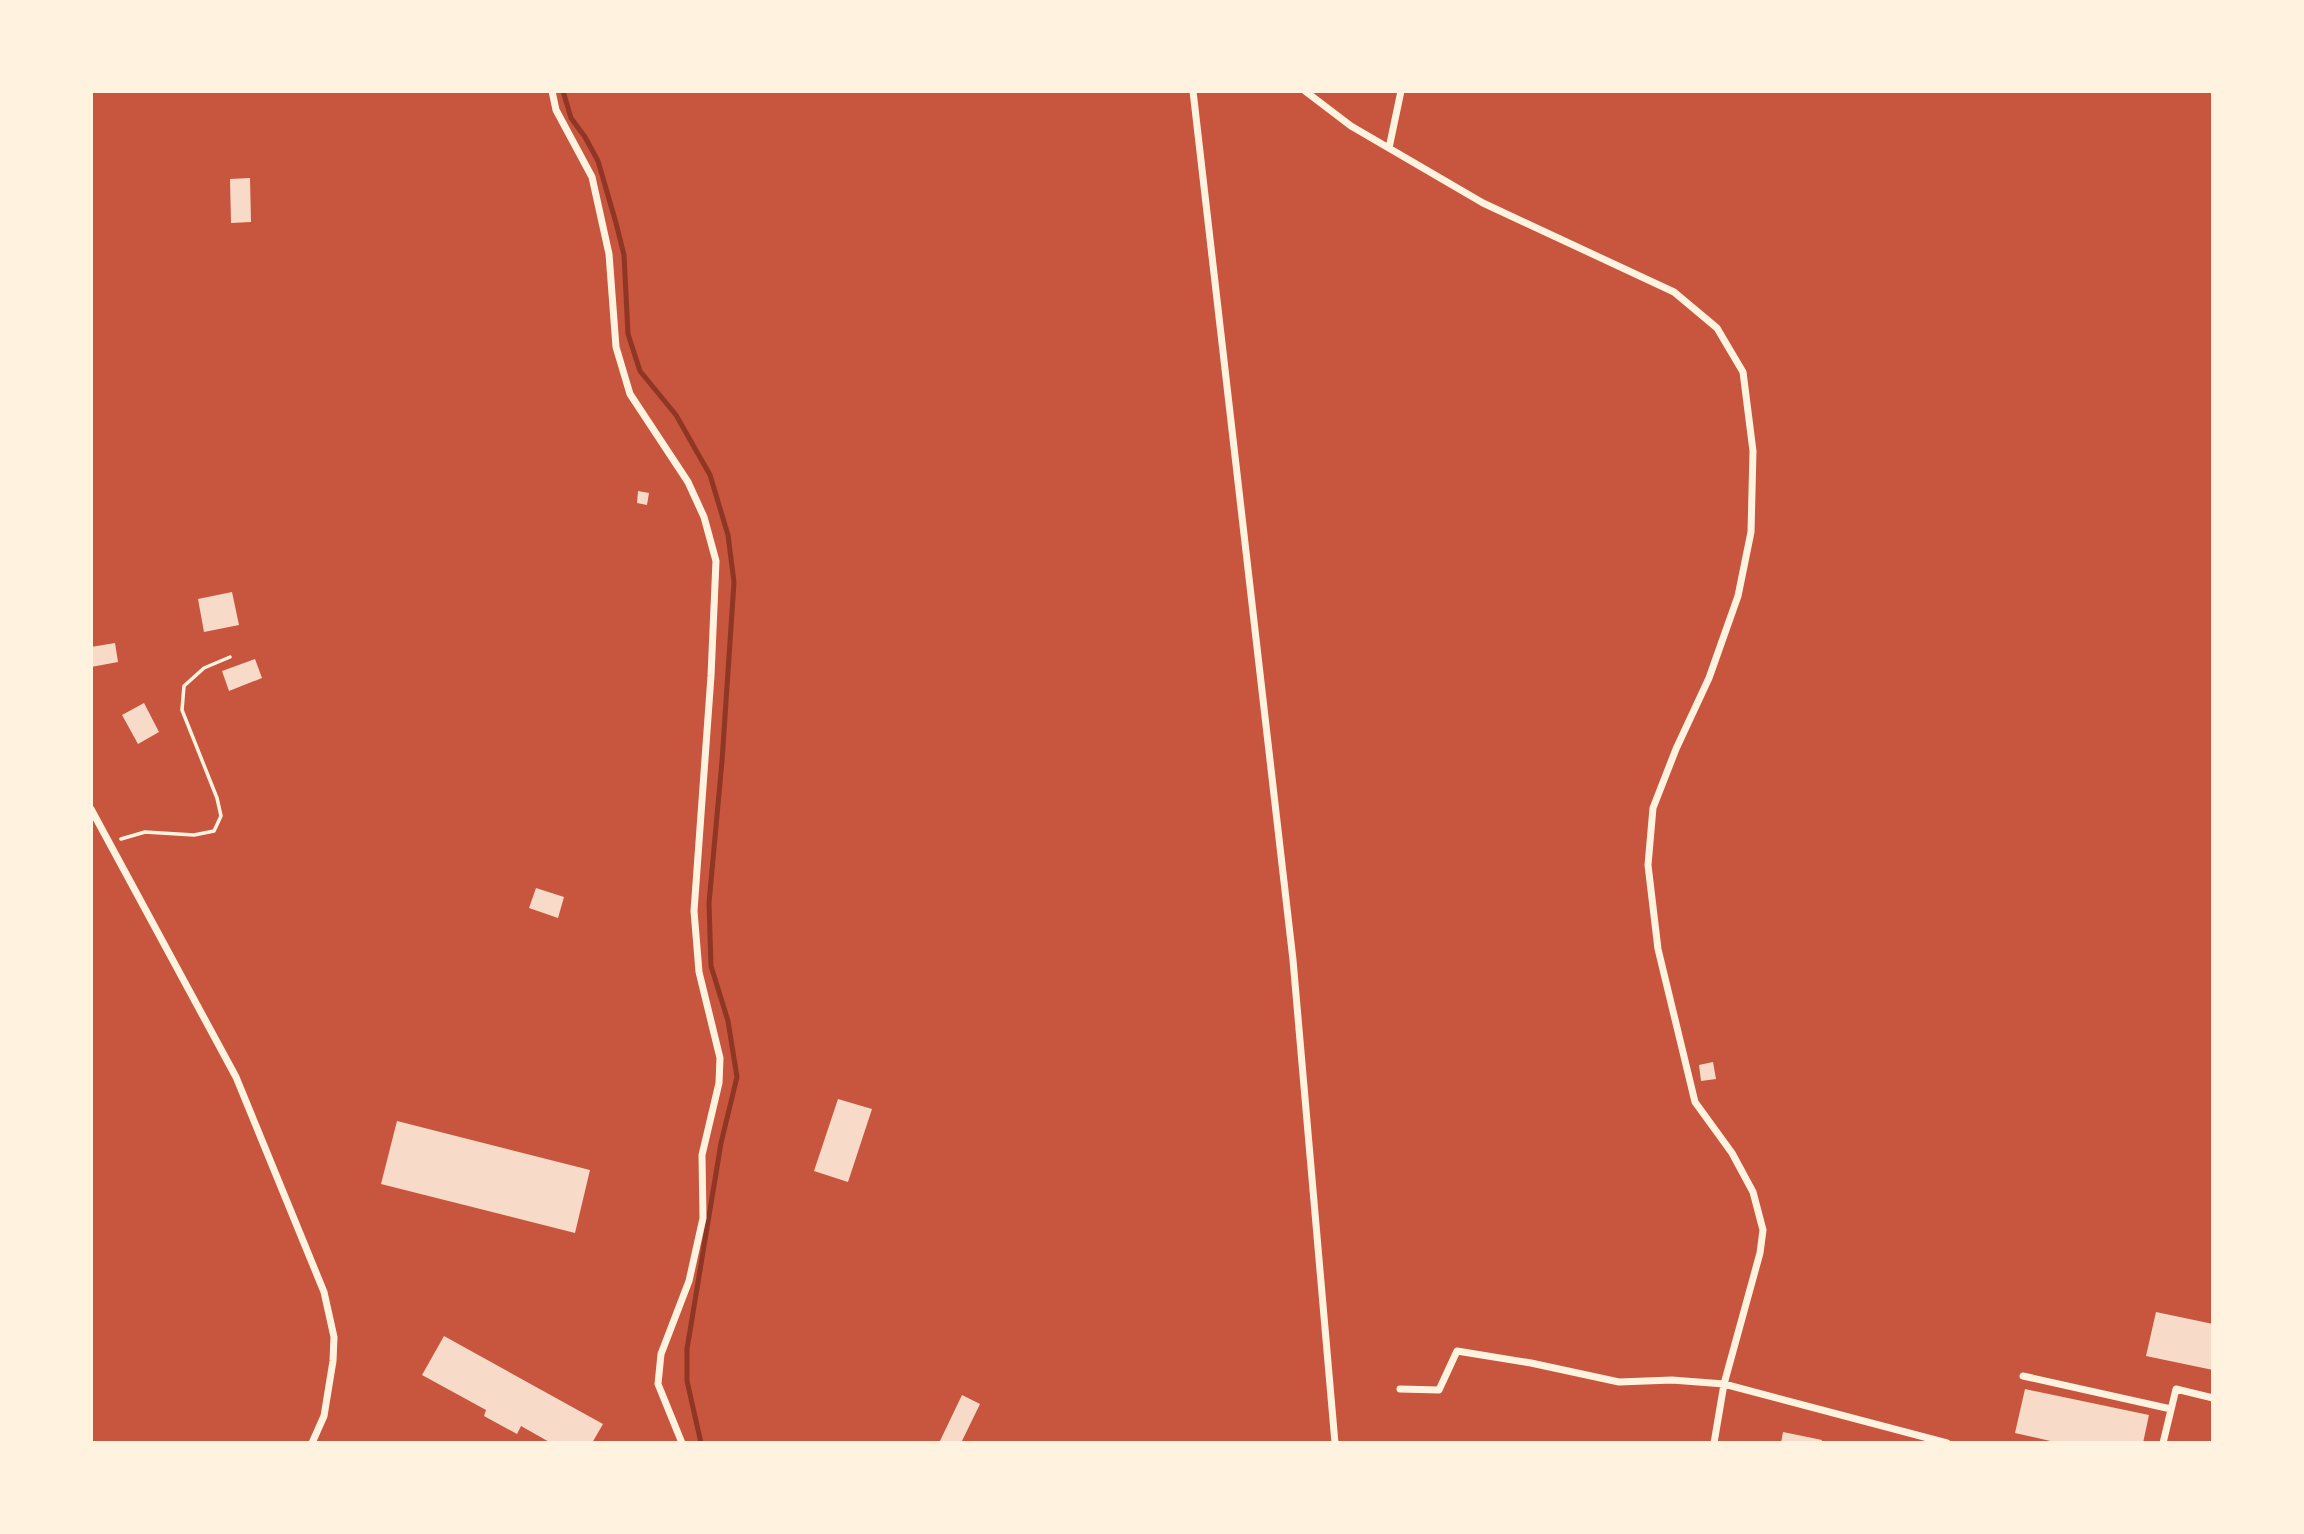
<svg xmlns="http://www.w3.org/2000/svg" width="2304" height="1534" font-family="Poppins,sans-serif">
<style>
.lines{fill:none;stroke-linecap:round;stroke-linejoin:round}
.stream{stroke:#8f3625;stroke-width:5}
.building{fill:#f7dbc8}
.path{stroke:#fff3e0;stroke-width:3.5}
.minor{stroke:#fff3e0;stroke-width:7}
</style>
<rect width="100%" height="100%" fill="#c8553d"/>
<g class="lines">
<path class="stream" d="M563,91L571,118L585,137L598,161L616,223L624,255L628,334L640,371L676,415L710,475L728,535L734,582L722,761L709,903L711,966L728,1021L737,1077L721,1143L687,1349V1381L701,1443"/>
</g>
<path class="building" d="M250,178L251,222L231,223L230,179Z
M638,491L649,493L647,505L637,503Z
M232,592L239,625L204,632L198,599Z
M115,643L118,662L91,667V647Z
M255,659L262,678L229,691L222,671Z
M144,703L159,732L138,744L122,715Z
M536,888L564,897L558,918L529,908Z
M1713,1062L1716,1079L1701,1081L1699,1065Z
M838,1099L872,1109L848,1182L814,1171Z
M397,1121L590,1170L575,1233L381,1184Z
M2156,1312L2213,1324V1370L2146,1356Z
M444,1336L603,1424L592,1443H551L521,1426L517,1434L484,1416L486,1410L422,1375Z
M2025,1389L2149,1415L2143,1443H2059L2015,1433Z
M962,1395L980,1404L961,1443H939Z
M1783,1432L1822,1440L1821,1443H1781Z"/>
<g class="lines">
<path class="path" d="M121,839L145,832L194,835L214,831L221,816L217,798L182,710L184,686L204,668L230,657"/>
<path class="minor" d="M552,91L556,110L592,177L609,254L616,347L630,394L688,482L704,517L716,561L711,676L694,911L699,972L720,1058L719,1083L702,1155L703,1218L689,1281L661,1354L658,1384L682,1443
M1193,91L1293,960L1335,1443
M1305,91L1351,126L1483,203L1674,292L1717,328L1743,372L1753,451L1751,532L1738,596L1709,678L1676,749L1653,808L1648,865L1658,949L1695,1102L1732,1153L1753,1192L1763,1230L1760,1253L1724,1384L1714,1443
M1389,148L1401,91
M91,809L236,1077L324,1292L334,1337L333,1361L324,1416L312,1443
M2023,1376L2171,1409
M1400,1389L1439,1390L1457,1351L1531,1363L1619,1382L1672,1380L1724,1384L1947,1443
M2163,1443L2176,1389L2213,1398"/>
</g>
<rect width="2304" height="1534" fill="none" stroke="#fff3e0" stroke-width="186"/>
</svg>
